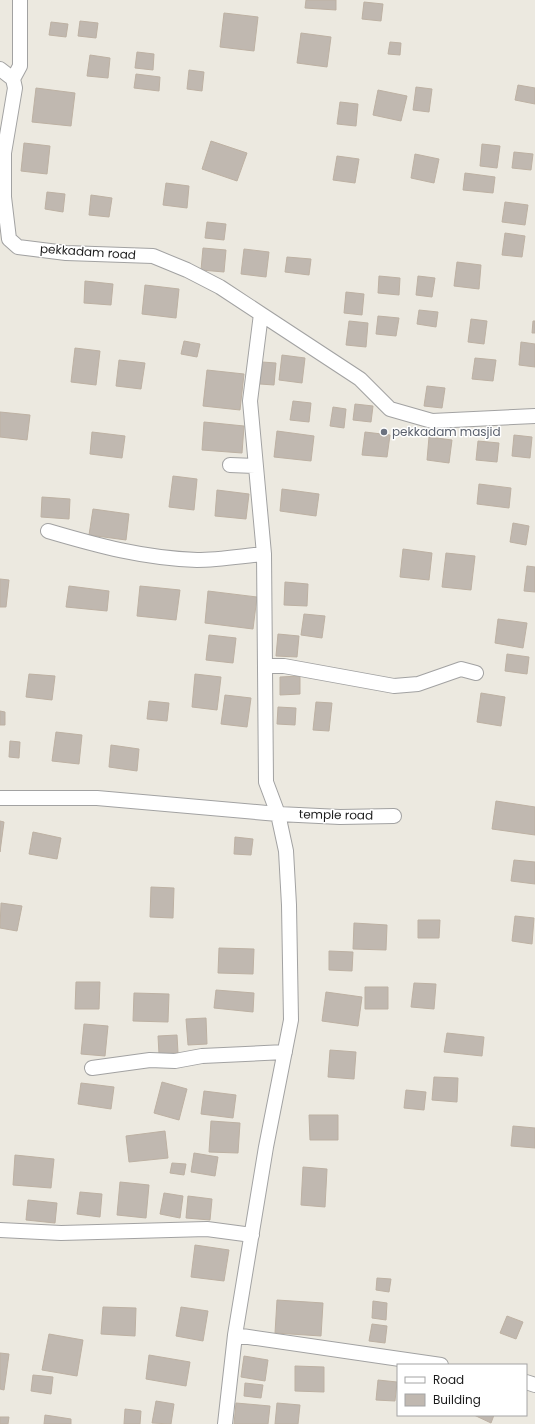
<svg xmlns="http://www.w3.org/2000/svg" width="535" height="1424" font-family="Poppins,sans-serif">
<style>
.building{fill:#c0b8b0;stroke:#bdb1a3}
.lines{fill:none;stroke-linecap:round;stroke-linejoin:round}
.minor-casing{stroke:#a2a2a2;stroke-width:16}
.minor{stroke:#fff;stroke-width:14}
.worship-dot{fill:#6b7280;stroke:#fff;stroke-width:1.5}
.labels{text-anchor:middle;stroke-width:3;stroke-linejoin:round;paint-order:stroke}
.street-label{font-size:12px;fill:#1b1b1b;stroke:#fff}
.worship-label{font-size:12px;fill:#5b616d;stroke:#fff;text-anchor:start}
</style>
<rect width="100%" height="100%" fill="#ece9e0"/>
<path class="building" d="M306,0H336V10L305,8Z
M364,2L383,4L381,21L362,19Z
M224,13L258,17L254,51L220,47Z
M80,21L98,23L96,38L78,36Z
M51,22L68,24L66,37L49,35Z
M301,33L331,37L327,67L297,63Z
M390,42L401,43L400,55L388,54Z
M137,52L154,54L153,70L135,68Z
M90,55L110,58L108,78L87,76Z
M189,70L204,72L202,91L187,89Z
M136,74L160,77L159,91L134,88Z
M518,85L535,88V104L515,100Z
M416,87L432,89L429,112L413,110Z
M36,88L75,93L71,126L32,122Z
M378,90L407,96L401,121L373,115Z
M340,102L358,104L356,126L337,124Z
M211,141L247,153L237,181L202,169Z
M24,143L50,146L47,174L21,171Z
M482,144L500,146L497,168L480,166Z
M514,152L533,154L531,170L512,168Z
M415,154L439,159L434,183L411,178Z
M337,156L359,159L355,183L333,180Z
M465,173L495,177L493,193L463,190Z
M166,183L189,186L187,208L163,205Z
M47,192L65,194L63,212L45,209Z
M91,195L112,198L109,217L89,215Z
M505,202L528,205L525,225L502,222Z
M207,222L226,224L224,240L205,238Z
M505,233L525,236L522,257L502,255Z
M203,248L226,250L224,272L201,270Z
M244,249L269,252L266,277L241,274Z
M287,257L311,259L309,275L285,272Z
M457,262L481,265L479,289L454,286Z
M379,276L400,278L399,295L378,293Z
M418,276L435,278L432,297L416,295Z
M85,281L113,284L111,305L84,303Z
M145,285L179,289L176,318L142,314Z
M346,292L364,294L362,315L344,313Z
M419,310L438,312L436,327L417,324Z
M378,316L399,318L396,336L376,334Z
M471,319L487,321L484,344L468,342Z
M349,321L368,323L366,347L346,345Z
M533,321H535V333H532Z
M184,341L200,344L197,357L181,354Z
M521,342L535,344V367L519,365Z
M75,348L100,351L96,385L71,382Z
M282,355L305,358L302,383L279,380Z
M475,358L496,360L493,381L472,379Z
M119,360L145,363L141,389L116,386Z
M262,362L276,363L274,385L260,384Z
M207,370L244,374L240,410L203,406Z
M427,386L445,388L442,408L424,406Z
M293,401L311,403L309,422L290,420Z
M355,404L373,406L371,422L353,420Z
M333,407L346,409L344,428L330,426Z
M0,412L30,415L27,440L0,437Z
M204,422L244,426L242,453L202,450Z
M277,431L314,436L311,461L274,457Z
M92,432L125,436L122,458L90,454Z
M365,432L390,435L387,457L362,455Z
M514,435L532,437L530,458L512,456Z
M429,437L452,440L449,463L427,460Z
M478,441L499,443L497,462L476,460Z
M173,476L197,479L194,510L169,507Z
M479,484L511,488L509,508L477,504Z
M282,489L319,494L316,516L280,511Z
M217,490L249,494L246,519L215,516Z
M42,497L70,499L69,519L41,517Z
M93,509L129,514L126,540L89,535Z
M513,523L529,526L526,545L510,542Z
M403,549L432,553L429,580L400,577Z
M446,553L475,556L471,590L442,587Z
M527,566L535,567V592L524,591Z
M0,579L9,580L6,607H0Z
M285,582L308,584L307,606L284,605Z
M69,586L109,591L107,611L66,607Z
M140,586L180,590L176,620L137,616Z
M208,591L257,597L253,629L205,623Z
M304,614L325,616L322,638L301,635Z
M498,619L527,623L523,648L495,643Z
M278,634L299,636L297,657L276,656Z
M209,635L236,638L233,663L206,660Z
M507,654L529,657L527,674L505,671Z
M29,674L55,676L52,700L26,697Z
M195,674L221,677L217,710L192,707Z
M300,676V694L280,695V677Z
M481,693L505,697L501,726L477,722Z
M225,695L251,698L247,727L221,724Z
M149,701L169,703L167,721L147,719Z
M316,702L332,703L329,731L313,730Z
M278,707L296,708L295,725L277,724Z
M0,711L5,712V725H0Z
M56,732L82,735L79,764L52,761Z
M10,741L20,742L19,758L9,757Z
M111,745L139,749L137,771L109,767Z
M496,801L535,807V835L492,829Z
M0,821L4,822L0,852Z
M33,832L61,838L57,859L29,854Z
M235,837L253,839L251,855L234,854Z
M514,860L535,862V884L511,881Z
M151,887L174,888L173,918L150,917Z
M1,903L22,906L17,931L0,928Z
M515,916L534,918L532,944L512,941Z
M418,920H440L439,938H418Z
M354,923L387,925L386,950L353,949Z
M219,948L254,949L253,974L218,973Z
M329,951L353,952L352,971L329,970Z
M76,982H100L99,1009H75Z
M414,983L436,984L434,1009L411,1007Z
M365,987H388V1009H365Z
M216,990L254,993L253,1012L214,1008Z
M326,992L362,997L358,1026L322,1021Z
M134,993L169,994L168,1022L133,1021Z
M206,1018L207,1044L188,1045L186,1019Z
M84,1024L108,1026L105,1056L81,1054Z
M447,1033L484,1037L482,1056L444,1052Z
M177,1035L178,1053L159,1054L158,1036Z
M330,1050L356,1052L354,1079L328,1077Z
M434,1077L458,1078L457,1102L432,1100Z
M162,1082L187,1089L179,1120L154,1113Z
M81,1083L114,1087L111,1109L78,1104Z
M406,1090L426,1092L424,1110L404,1108Z
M204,1091L236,1095L233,1118L201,1114Z
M309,1115H338V1140H310Z
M211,1121L240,1123L238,1153L209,1152Z
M513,1126L535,1128V1148L511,1146Z
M165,1131L168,1158L129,1162L126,1136Z
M194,1153L218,1157L215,1176L191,1172Z
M15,1155L54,1159L51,1188L13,1185Z
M172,1163L186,1164L184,1175L170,1173Z
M303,1167L327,1169L325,1207L301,1205Z
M120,1182L149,1185L146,1218L117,1215Z
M80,1192L102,1194L100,1217L77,1214Z
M164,1193L183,1196L180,1218L160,1214Z
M188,1196L212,1199L210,1220L186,1218Z
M28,1200L57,1203L55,1223L26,1220Z
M195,1245L229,1250L224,1281L191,1277Z
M377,1278L391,1279L389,1292L376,1290Z
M277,1300L323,1303L321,1336L275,1333Z
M373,1301L387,1303L386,1320L372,1318Z
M103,1307L136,1308L135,1336L101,1334Z
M181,1307L208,1311L203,1341L176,1336Z
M507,1316L523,1322L516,1339L500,1333Z
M372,1324L387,1326L385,1343L369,1341Z
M49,1334L83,1340L77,1376L42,1370Z
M0,1353L9,1354L4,1390L0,1389Z
M149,1355L190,1362L186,1386L146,1379Z
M244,1356L268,1360L265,1381L241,1377Z
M295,1366L324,1367V1392L295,1391Z
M33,1375L53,1377L51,1394L31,1391Z
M378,1380L397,1382L395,1401L376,1400Z
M245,1383L263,1385L261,1398L244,1396Z
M156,1401L174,1404L171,1424L152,1423Z
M236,1403L270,1406L268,1424H234Z
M277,1403L300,1405L298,1424H275Z
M125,1409L141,1411L140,1424H124Z
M45,1415L71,1419V1424H44Z
M474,1415H494L491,1423Z
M0,1417H9L8,1424H0Z"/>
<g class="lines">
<defs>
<path id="minor" d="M0,69L13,79L15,88L4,153V197L9,239L18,247L66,253L153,256L187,270L220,287L261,314
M13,79L20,66V0
M230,465L255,466
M48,531C99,546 143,558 197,560C219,560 242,556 264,554
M265,666H284L394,686L418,684L461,669L476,673
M0,798H97L278,814L266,782L264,554L250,401L261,314L360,379L390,409L432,421L535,416
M92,1068L150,1060L175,1061L202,1056L285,1052
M0,1230L61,1233L207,1229L252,1235
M235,1335L441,1365
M526,1382L535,1385
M225,1424L235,1335L266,1147L291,1020L289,905L286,851L278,814L340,817L394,816"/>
</defs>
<use href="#minor" class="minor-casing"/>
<use href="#minor" class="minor"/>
</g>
<circle class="worship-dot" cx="384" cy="432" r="4"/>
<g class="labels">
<g class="street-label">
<text transform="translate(88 252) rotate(4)" y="4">pekkadam road</text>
<text transform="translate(336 815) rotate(1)" y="4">temple road</text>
</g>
<g class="worship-label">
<text x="392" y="436">pekkadam masjid</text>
</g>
</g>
<rect x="397" y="1364" width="130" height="52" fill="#ffffff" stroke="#a4a4a4"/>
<rect x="405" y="1377" width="20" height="6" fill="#ffffff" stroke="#a4a4a4"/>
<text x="433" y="1384" font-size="12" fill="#1b1b1b">Road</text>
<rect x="405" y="1394" width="20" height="12" fill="#c0b8b0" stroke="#a4a4a4"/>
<text x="433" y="1404" font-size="12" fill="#1b1b1b">Building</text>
</svg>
